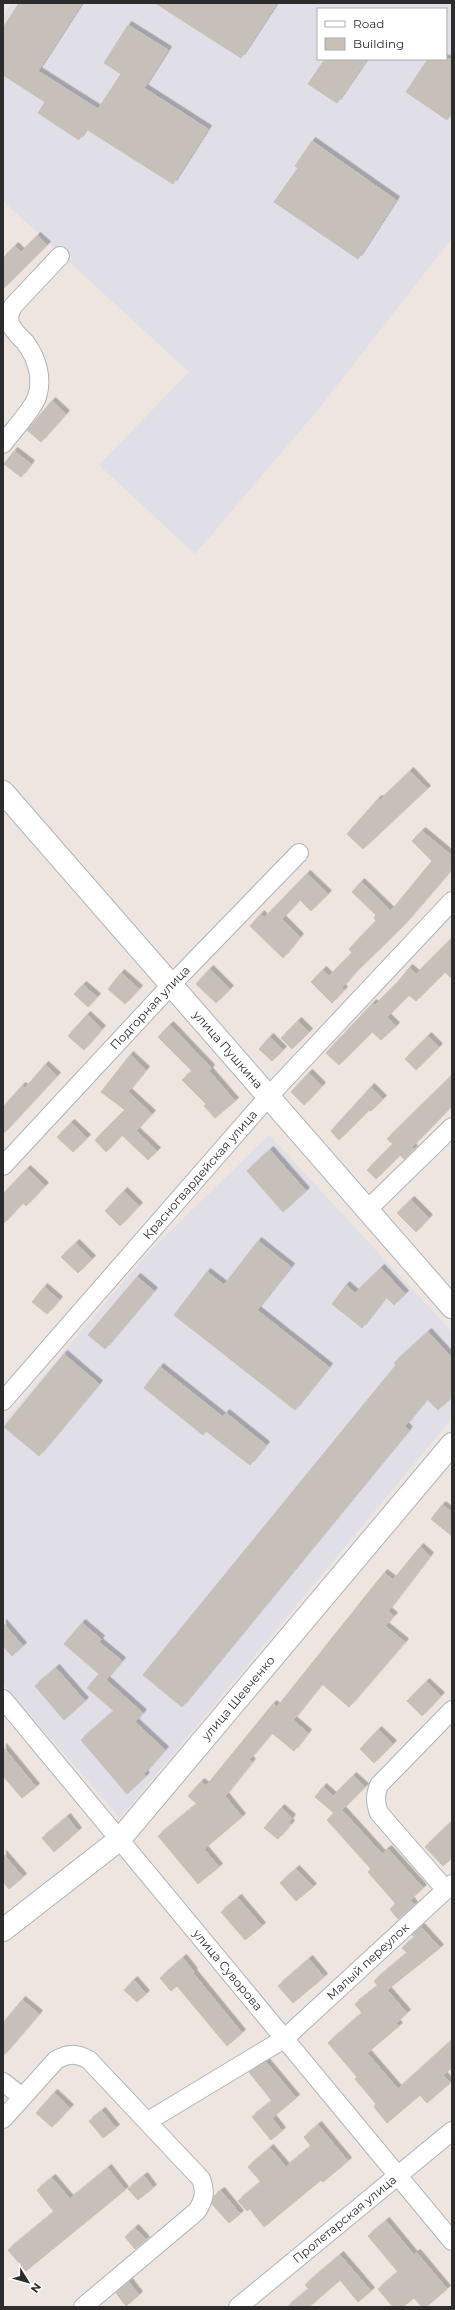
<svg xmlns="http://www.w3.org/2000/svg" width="455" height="2310" font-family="Montserrat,sans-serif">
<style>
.industrial{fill:#e0dee6;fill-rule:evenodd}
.building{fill:#c6c0b9;stroke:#c9c1b7;filter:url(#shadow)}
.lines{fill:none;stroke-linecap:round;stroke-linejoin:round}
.street-casing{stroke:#aeb2bc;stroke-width:20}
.secondary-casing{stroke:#aeb2bc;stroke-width:24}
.street{stroke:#fff;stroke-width:18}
.secondary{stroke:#fff;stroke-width:22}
.labels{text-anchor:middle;stroke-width:3;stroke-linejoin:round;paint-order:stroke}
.street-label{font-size:12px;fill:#2c2c2c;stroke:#fff}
</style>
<defs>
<filter id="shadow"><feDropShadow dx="3.5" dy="-3.5" stdDeviation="0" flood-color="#0004"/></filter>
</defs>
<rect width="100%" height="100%" fill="#ede5de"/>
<path class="industrial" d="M12,3H452V238L317,411L195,554L99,465L189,372L3,201V17ZM318,9H446V59H318Z
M269,1135L452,1332V1418L120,1818L3,1684V1423L151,1250Z"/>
<path class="building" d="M19,3H82L38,71L98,109L121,74L104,63L128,25L168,50L144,88L208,129L173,184L86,129L79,140L38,113L45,102L3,75V28Z
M155,3H277L241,58Z
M325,59H367L337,103L308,84Z
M428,59H452V113L447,120L406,92Z
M312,141L396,200L358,259L274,202L298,168L295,166Z
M37,236L47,245L3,289V258L15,246L21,252Z
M52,401L66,414L41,442L27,430Z
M14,451L31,464L21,477L4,464Z
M410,771L427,789L363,849L347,834L378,799L380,800Z
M422,831L452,856V869L404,925L353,975L342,988L344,990L332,1003L311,982L323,970L329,976L352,953L349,949L376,921L374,918L376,915L352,892L361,882L391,911L432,861L412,841Z
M307,874L328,894L311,911L300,900L282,919L300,937L283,958L250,926L261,914L264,918Z
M452,938V979L445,972L416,1001L409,995L387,1017L396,1026L381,1040L372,1032L339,1065L326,1053L373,1003L375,1005L397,983L409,968L416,974Z
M210,969L230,989L216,1003L196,984Z
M121,973L139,989L125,1004L108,989Z
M83,985L97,997L88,1007L74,994Z
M87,1015L102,1029L84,1050L68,1036Z
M298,1021L309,1032L292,1049L281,1038Z
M170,1025L211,1068L209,1071L235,1101L215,1118L204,1106L206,1104L182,1080L192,1071L158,1037Z
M428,1036L439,1047L416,1070L405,1059Z
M270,1037L283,1050L272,1061L259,1049Z
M130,1055L146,1070L128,1092L152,1114L136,1131L157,1151L148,1160L122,1135L106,1152L95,1140L125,1110L101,1092Z
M45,1065L57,1076L3,1134V1107L22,1086L25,1088Z
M309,1073L322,1086L304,1105L291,1092Z
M452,1075V1106L412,1147L414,1149L404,1159L400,1155L376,1179L367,1170L393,1144L387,1139Z
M371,1087L383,1099L371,1111L369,1110L339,1140L331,1131Z
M71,1123L87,1138L73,1152L57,1137Z
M270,1150L306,1191L283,1212L247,1171Z
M27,1169L45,1186L26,1206L23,1203L3,1224V1194Z
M124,1191L139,1206L120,1226L105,1211Z
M411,1200L429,1218L416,1232L397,1213Z
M258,1241L291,1267L257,1310L329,1367L295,1410L174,1315L207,1272L224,1285Z
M76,1243L92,1259L78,1273L61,1257Z
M381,1268L405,1294L394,1305L386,1297L362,1328L332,1304L346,1285L355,1293Z
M137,1277L154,1291L105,1349L88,1335Z
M44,1287L59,1300L47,1314L32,1302Z
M428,1332L452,1358V1397L438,1410L427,1399L405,1426L409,1430L182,1707L143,1675L396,1365L394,1363Z
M64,1354L99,1384L39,1456L4,1427Z
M160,1367L223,1417L226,1413L266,1445L250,1465L206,1431L203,1435L144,1388Z
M442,1505L452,1512V1536L431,1519Z
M420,1547L430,1556L388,1611L394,1616L385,1626L405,1642L349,1707L322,1684L293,1720L308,1733L294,1751L272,1733L249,1760L252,1762L225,1796L242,1817L204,1849L219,1867L198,1884L158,1836L197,1804L188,1796L201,1782L206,1786L273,1704L277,1707L384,1573L393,1580Z
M3,1623L23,1646L12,1656L3,1646Z
M82,1623L101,1639L99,1642L122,1661L106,1680L143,1713L135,1722L165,1750L144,1774L146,1776L127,1794L81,1740L114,1711L87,1688L99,1674L64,1644Z
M56,1668L85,1701L64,1720L35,1686Z
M426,1682L441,1696L422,1716L407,1701Z
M378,1730L393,1744L374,1763L360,1749Z
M3,1747L36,1787L22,1798L3,1776Z
M353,1776L365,1787L342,1810L382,1854L388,1849L423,1888L410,1900L414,1905L398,1919L390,1909L396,1904L368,1872L371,1869L327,1820L334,1813L315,1797L323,1787L333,1796Z
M281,1808L292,1818L289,1822L291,1824L278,1839L264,1828Z
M67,1817L78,1831L54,1852L42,1838Z
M452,1821V1858L443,1866L425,1847Z
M3,1854L23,1877L9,1889L3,1882Z
M296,1869L313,1887L296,1901L280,1883Z
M238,1898L262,1926L245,1940L221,1912Z
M421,1927L440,1948L387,1990L407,2013L396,2023L399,2026L367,2053L398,2089L452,2040V2068L443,2075L450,2083L427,2103L420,2095L387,2123L374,2107L376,2104L355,2079L357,2077L328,2043L362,2013L355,2004L378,1986L374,1981L407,1953L402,1948L415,1937L412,1935Z
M183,1958L194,1972L193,1973L242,2033L227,2046L177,1986L171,1991L160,1978Z
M309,1959L324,1977L293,2003L278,1986Z
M134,1980L146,1994L137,2002L124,1990Z
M22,2000L39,2014L3,2056V2023Z
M266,2062L296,2098L272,2118L282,2131L271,2140L252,2117L272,2101L249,2072Z
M54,2093L70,2108L52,2127L36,2113Z
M102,2111L116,2128L103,2138L89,2121Z
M318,2125L348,2161L323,2182L321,2180L264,2227L250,2209L247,2211L238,2201L261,2182L248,2167L270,2148L286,2167L311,2146L304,2137Z
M108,2168L125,2190L26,2271L8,2250L54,2212L37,2190L52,2178L70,2199Z
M144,2176L153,2188L138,2200L128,2189Z
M221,2191L240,2214L229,2223L212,2204L214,2196Z
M386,2221L414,2255L417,2253L447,2289L426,2307H422L414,2298L403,2307H393L378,2289L398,2272L368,2236Z
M135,2228L146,2240L135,2249L125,2237Z
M340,2255L371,2291L358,2302L340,2280L309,2307H287L309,2289L305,2285Z
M129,2282L139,2295L126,2306L116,2293Z"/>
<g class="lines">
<defs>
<g id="street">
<path d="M3,444C12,431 32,411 37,397C43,378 37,358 25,342C20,337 12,330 10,323C8,316 10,312 13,306L60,256"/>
<path id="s1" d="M3,1166L172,984L299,853"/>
<path d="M367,1210L452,1127"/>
<path id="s2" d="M3,1401L268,1097L452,901"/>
<path id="s3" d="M3,1699L452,2241"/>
<path d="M446,1890L379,1813C375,1802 375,1795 379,1785L452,1710"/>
<path d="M3,2082L21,2096"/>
<path d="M3,2119L56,2060C69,2053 76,2053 89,2060L201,2179C206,2192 204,2200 197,2211L83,2307"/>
<path id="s4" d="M148,2121L284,2039L452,1884"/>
<path id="s5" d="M238,2307L452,2131"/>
</g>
<g id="secondary">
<path id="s6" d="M3,792L452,1307"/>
<path id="s7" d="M3,1930L120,1839L452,1444"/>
</g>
</defs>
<use href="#street" class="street-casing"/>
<use href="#secondary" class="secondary-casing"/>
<use href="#street" class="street"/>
<use href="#secondary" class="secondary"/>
</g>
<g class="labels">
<g class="street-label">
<text dy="4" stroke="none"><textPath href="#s1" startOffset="216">Подгорная улица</textPath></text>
<text dy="4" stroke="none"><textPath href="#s6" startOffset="342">улица Пушкина</textPath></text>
<text dy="4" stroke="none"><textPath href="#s2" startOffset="300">Красногвардейская улица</textPath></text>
<text dy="4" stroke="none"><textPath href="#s7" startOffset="332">улица Шевченко</textPath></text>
<text dy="4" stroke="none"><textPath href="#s4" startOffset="273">Малый переулок</textPath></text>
<text dy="4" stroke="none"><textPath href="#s3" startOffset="352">улица Суворова</textPath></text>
<text dy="4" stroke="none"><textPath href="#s5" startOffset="138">Пролетарская улица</textPath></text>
</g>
</g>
<rect width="455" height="2310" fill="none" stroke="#2c2c2c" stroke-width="8"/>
<rect x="317" y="8" width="130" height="52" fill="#ffffff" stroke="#ababab"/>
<rect x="325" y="21" width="20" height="6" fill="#ffffff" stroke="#ababab"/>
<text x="353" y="28" font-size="12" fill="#2c2c2c">Road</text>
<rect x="325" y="38" width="20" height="12" fill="#c6c0b9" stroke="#ababab"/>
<text x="353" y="48" font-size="12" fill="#2c2c2c">Building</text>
<g transform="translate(28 2282) rotate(127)" stroke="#ffffff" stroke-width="3" paint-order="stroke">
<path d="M0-3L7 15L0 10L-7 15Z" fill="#2c2c2c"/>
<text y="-6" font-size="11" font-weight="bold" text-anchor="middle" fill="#2c2c2c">N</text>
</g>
</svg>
